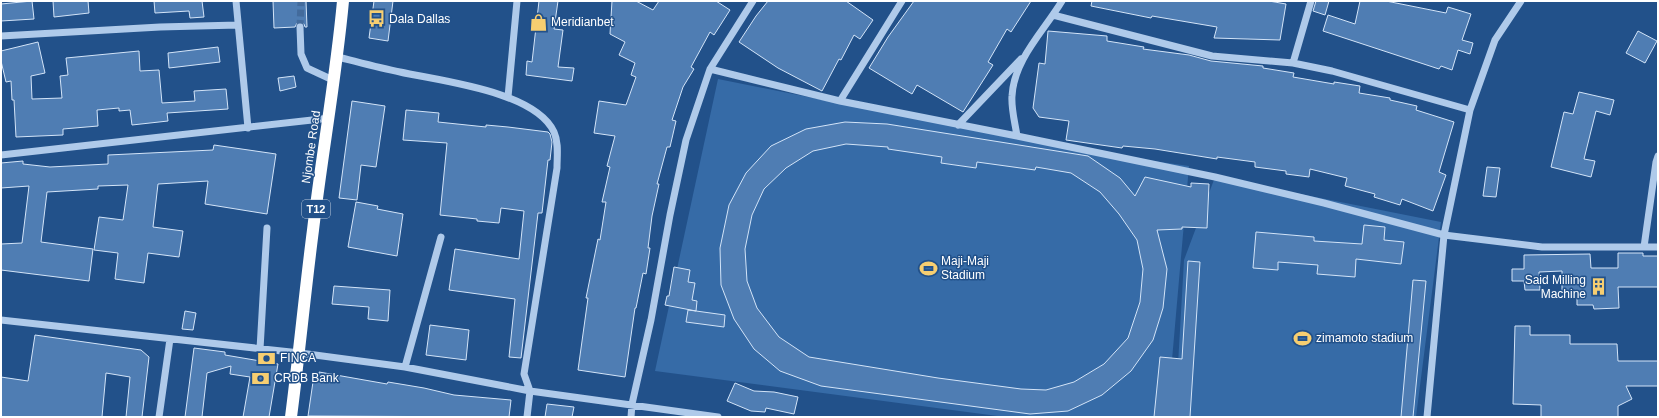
<svg xmlns="http://www.w3.org/2000/svg" width="1659" height="418" font-family="Helvetica,sans-serif">
<style>
.green{fill:#366ba7}
.building{fill:#4f7db3;stroke:#d3e4f8;fill-rule:evenodd}
.lines{fill:none;stroke-linecap:round;stroke-linejoin:round}
.minor-tunnel{stroke:#436b9c;stroke-width:7;stroke-dasharray:7 3.5;stroke-linecap:butt}
.minor{stroke:#afcaea;stroke-width:7}
.highway{stroke:#fff;stroke-width:12}
.labels{text-anchor:middle;stroke-width:3;stroke-linejoin:round;paint-order:stroke}
.shield{fill:#22518a;stroke:#bdcbdc;stroke-width:1}
.shield-label{font-size:11px;font-weight:bold;fill:#fff}
.poi-label{font-size:12px;fill:#fff;stroke:#22518a;text-anchor:start}
.street-label{font-size:12px;fill:#fff;stroke:#22518a}
</style>
<rect width="100%" height="100%" fill="#22518a"/>
<path class="green" d="M718,79L1069,149L1189,166L1167,417H1005L655,371Z
M1215,177L1441,222L1416,417H1175L1184,260Z"/>
<path class="building" d="M32,1L34,19L1,21V4Z
M53,1H88L89,13L54,17Z
M154,1H202L204,17L190,18L189,11L155,13Z
M273,1H306L307,27H305L304,24L300,22L297,23L295,27L274,28Z
M374,1H393L388,41L369,38Z
M539,1H558L554,29L563,30L558,67L574,68L572,81L526,75L527,61L532,62Z
M612,1H636L653,10L659,1H716L730,10L714,35L710,32L691,67L694,69L683,87L672,120L676,121L670,147H667L657,184H659L652,216L648,248H650L646,274L643,273L636,308H635L625,377L578,370L588,298H586L598,239L600,240L606,202H602L610,167L607,166L615,136L594,133L599,101L626,105L636,77L631,75L635,63L619,55L625,42L610,34Z
M768,1H846L873,20L860,39L854,35L841,60L839,59L822,91L778,68L739,42L756,16Z
M914,1H1031L1011,32L1007,29L988,62L993,65L963,112L917,85L912,94L869,68L888,37Z
M1092,1H1269L1286,4L1280,40L1214,38L1217,27L1152,16L1151,18L1091,6Z
M1316,1H1329L1325,15L1313,11Z
M1360,1H1386L1446,13L1448,7L1471,14L1462,40L1473,43L1470,54L1458,50L1452,70L1441,66L1439,69L1323,31L1328,15L1355,24Z
M1048,31L1107,36V41L1144,47L1143,49L1189,55L1211,61L1263,66V68L1294,73L1293,77L1334,84V82L1360,86L1359,93L1390,98V100L1417,106L1416,110L1454,122L1439,172L1446,175L1433,211L1402,199L1400,205L1374,197L1375,194L1345,186L1347,178L1310,169L1309,177L1286,174V171L1255,167V162L1217,157V159L1155,149L1123,146L1122,148L1066,140L1069,121L1039,117L1033,108L1039,63L1045,64Z
M1638,31L1657,41L1645,63L1626,53Z
M38,42L45,73L31,76L32,99L62,98L60,76L68,75L66,58L139,51L140,71L159,70L162,103L195,101L194,91L226,89L228,109L167,113L168,121L132,125L130,110L119,111V108L97,110L98,126L63,129V135L16,137L14,100H12L11,81L6,82L1,61V51Z
M218,47L220,62L169,68L168,53Z
M294,76L296,87L280,91L278,78Z
M1579,92L1614,100L1610,115L1596,111L1584,159L1595,161L1591,177L1551,167L1564,112L1573,114Z
M352,101L385,106L376,167L361,165L357,200L339,198Z
M406,110L439,113L438,122L486,127V125L508,127L548,132L550,134L552,142L550,160H548L542,213H538L521,358L509,357L515,299L449,290L455,249L519,259L524,211L501,208L499,223L477,221V219L440,215L447,143L403,140Z
M845,122L887,124L1088,156L1120,178L1135,196L1145,177L1191,187V183L1209,184L1207,228L1182,227V229L1157,230L1167,269L1163,308L1153,340L1131,371L1102,395L1068,411L1030,414L821,386L780,371L754,349L734,319L721,285L720,248L729,205L746,173L771,146L806,129ZM846,144L888,147V149L942,157L941,163L976,168L977,162L1035,170L1036,167L1071,173L1100,192L1119,214L1137,240L1143,269L1140,302L1128,338L1104,364L1074,382L1046,390L1021,389L938,378L809,357L779,337L757,308L747,281L745,249L752,215L764,189L786,168L813,151Z
M214,145L276,154L267,214L205,204L208,181L158,184L153,227L183,231L179,257L148,253L144,283L115,279L118,253L94,250L99,217L123,220L128,185L98,186V189L47,192L41,242L93,249L89,281L1,270V244L22,243L29,186L1,188V163L23,161V164L50,167L108,164V155L213,150Z
M1487,167L1500,168L1496,197L1483,196Z
M356,202L378,206L377,209L403,214L397,256L348,247Z
M1364,225L1385,227L1384,240L1404,242L1401,264L1356,259L1355,277L1317,274L1318,265L1278,262V270L1253,268L1256,232L1314,237V241L1362,244Z
M1618,253H1643V256H1658V287H1618L1619,308L1594,309L1593,305H1577V297L1562,298V271L1539,272L1540,290H1525L1524,281H1512V269H1524V255L1590,254L1591,268H1618Z
M1188,261L1200,262L1190,417H1154L1160,357L1182,359Z
M674,267L690,270L688,282L695,283L692,300L697,301L696,311L725,315L724,327L686,322L688,310L696,311L665,305L667,296H669Z
M1413,280L1426,281L1413,417H1401Z
M334,286L390,290L388,321L368,319L369,307L332,304Z
M185,311L196,313L193,330L182,329Z
M430,325L469,330L466,360L426,355Z
M1515,326H1530V335H1570V344H1617L1618,361H1658V386H1626L1632,399L1618,406V417H1541V405L1513,404Z
M35,335L141,350L149,357L142,417H126L130,377L106,373L102,417H1V377L28,381Z
M194,348L225,352V355L278,364L269,417H243L250,377L230,374L231,366L207,373L202,417H185Z
M319,372L387,384L388,382L424,388L454,395L511,400L509,417L308,416L314,375L319,376Z
M735,383L754,391L774,392L798,397L794,414L766,408L765,412L751,411L727,401Z
M547,404L574,407L572,417H545Z"/>
<g class="lines">
<path class="minor-tunnel" d="M300,27L301,1"/>
<path class="minor" d="M236,1L248,128
M1053,15L1212,56L1293,63L1332,71L1470,110
M300,27L301,54L307,68L335,81
M1,36L160,27L238,25
M338,57C358,62 379,68 400,72C440,81 535,91 554,132C559,143 557,156 557,168L524,374L530,391L527,417
M1293,63L1311,1
M710,69L840,101L1017,136L1215,177L1324,203L1444,235L1542,247H1658
M508,97L517,1
M840,101L902,1
M958,125L1021,59
M1017,136C1015,123 1011,108 1012,96C1014,59 1044,31 1062,1
M1,155L330,118
M1644,247L1656,162L1658,156
M1,320L300,353L405,367L530,391L718,417
M260,349L267,228
M405,367L441,237
M159,417L170,339
M631,417L632,404L651,320L670,215L686,140L710,69L753,1
M1427,417L1444,235L1470,110L1495,40L1521,1"/>
<path class="highway" d="M291,417C299,355 305,292 313,230C322,153 336,78 343,1"/>
</g>
<defs>
<symbol id="bus-bare" viewBox="-9 -9 18 18"><path d="M-5-6H5V4H4V6H2V4H-2V6H-4V4H-5ZM-3.5-4V0h7V-4ZM-3.5 1.2v1.5H-2V1.2ZM2 1.2v1.5H3.5V1.2Z" fill="#f6ce71" stroke="#22518a" stroke-width="2.5" paint-order="stroke"/></symbol>
<symbol id="shop-bare" viewBox="-9 -9 18 18"><path d="M-5-2.5h2.3a2.7 3.5 0 0 1 5.4 0H5L5.5 6h-11ZM-1.5-2.5h3a1.5 2.3 0 0 0-3 0Z" fill="#f6ce71" stroke="#22518a" stroke-width="2.5" paint-order="stroke"/></symbol>
<symbol id="stadium-bare" viewBox="-9 -9 18 18"><path d="M0-5a6.5 5 0 1 0 0 10a6.5 5 0 1 0 0-10ZM-3.5-1.8h7v3.6h-7Z" fill="#f6ce71" stroke="#22518a" stroke-width="2.5" paint-order="stroke"/></symbol>
<symbol id="building-bare" viewBox="-9 -9 18 18"><path d="M-4-6H4V6H1V3H-1V6H-4ZM-2.5-4.3h1.7v1.8h-1.7ZM.8-4.3h1.7v1.8H.8ZM-2.5-1h1.7V.8h-1.7ZM.8-1h1.7V.8H.8Z" fill="#f6ce71" stroke="#22518a" stroke-width="2.5" paint-order="stroke"/></symbol>
<symbol id="bank-bare" viewBox="-9 -9 18 18"><path d="M-6-4H6V4H-6ZM0-2.3a2.3 2.3 0 1 0 0 4.6a2.3 2.3 0 1 0 0-4.6Z" fill="#f6ce71" stroke="#22518a" stroke-width="2.5" paint-order="stroke"/></symbol>
</defs>
<g fill-rule="evenodd">
<use href="#bus-bare" x="364" y="6" width="25" height="25"/>
<use href="#shop-bare" x="526" y="10" width="25" height="25"/>
<use href="#stadium-bare" x="916" y="256" width="25" height="25"/>
<use href="#building-bare" x="1586" y="274" width="25" height="25"/>
<use href="#stadium-bare" x="1290" y="326" width="25" height="25"/>
<use href="#bank-bare" x="254" y="346" width="25" height="25"/>
<use href="#bank-bare" x="248" y="366" width="25" height="25"/>
</g>
<g class="labels">
<rect class="shield" x="302" y="200" width="28" height="18" rx="3"/>
<g class="shield-label">
<text x="316" y="213">T12</text>
</g>
<g class="poi-label">
<text x="389" y="23">Dala Dallas</text>
<text x="551" y="26">Meridianbet</text>
<text x="941" y="265">Maji-Maji<tspan x="941" dy="14">Stadium</tspan></text>
<text x="1586" y="284" text-anchor="end">Said Milling<tspan x="1586" dy="14">Machine</tspan></text>
<text x="1316" y="342">zimamoto stadium</text>
<text x="280" y="362">FINCA</text>
<text x="274" y="382">CRDB Bank</text>
</g>
<g class="street-label">
<text transform="translate(311 147) rotate(-82)" y="4">Njombe Road</text>
</g>
</g>
<rect width="1659" height="418" fill="none" stroke="#ffffff" stroke-width="4"/>
</svg>
